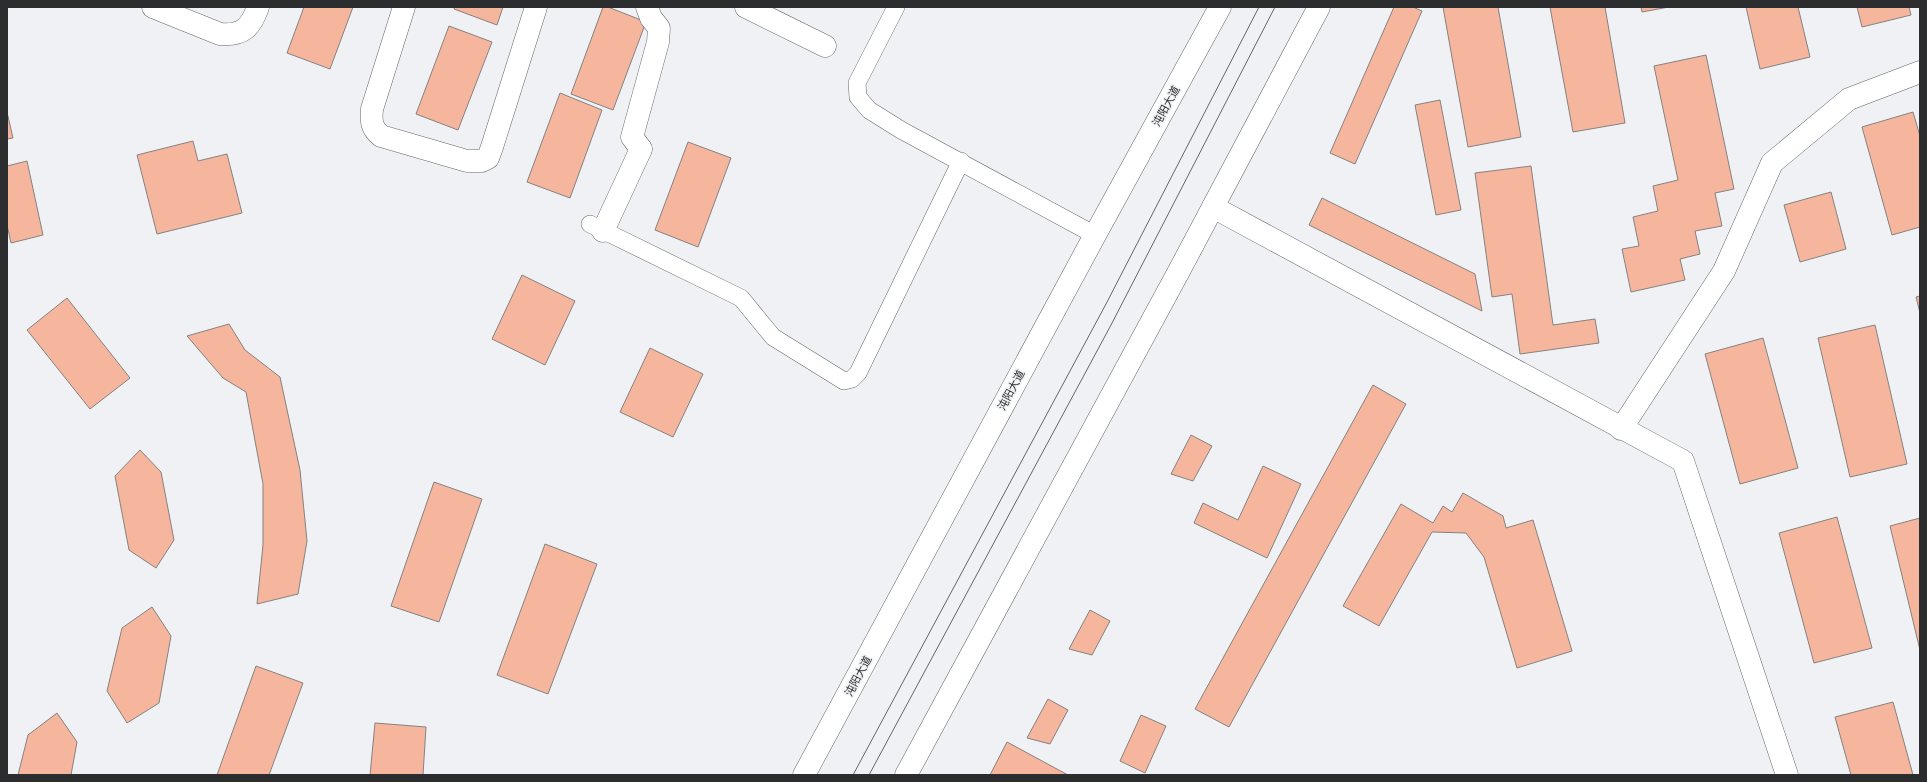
<svg xmlns="http://www.w3.org/2000/svg" width="1927" height="782" font-family="'Archivo Narrow','Noto Sans SC',sans-serif">
<style>
.building{fill:#f6b69d;stroke:#848281}
.lines{fill:none;stroke-linecap:round;stroke-linejoin:round}
.service-casing{stroke:#67686a;stroke-width:18}
.pedestrian-casing{stroke:#67686a;stroke-width:23}
.minor-casing{stroke:#67686a;stroke-width:23}
.secondary-casing{stroke:#67686a;stroke-width:23}
.service{stroke:#fff;stroke-width:17}
.pedestrian{stroke:#fff;stroke-width:22}
.minor{stroke:#fff;stroke-width:22}
.secondary{stroke:#fff;stroke-width:22}
.tram{stroke:#646567;stroke-width:1}
.labels{text-anchor:middle;stroke-width:3;stroke-linejoin:round;paint-order:stroke}
.street-label{font-size:11px;fill:#2c2d2e;stroke:#f0f1f4}
</style>
<rect width="100%" height="100%" fill="#f0f1f4"/>
<path class="building" d="M304,7H353L330,69L287,53Z
M455,7H503L497,25L454,9Z
M603,7H608L646,22L613,110L571,94Z
M1394,7H1413L1422,11L1355,164L1330,153Z
M1443,7H1498L1521,137L1468,147Z
M1550,7H1605L1625,123L1573,132Z
M1641,7H1669L1642,12Z
M1746,7H1798L1810,57L1760,69Z
M1857,7H1909L1911,15L1862,27Z
M449,26L492,42L458,130L416,114Z
M1706,55L1734,189L1715,193L1722,226L1695,231L1700,254L1680,259L1685,280L1631,292L1622,249L1639,246L1633,217L1658,211L1653,186L1678,180L1654,66Z
M560,93L602,110L570,198L527,182Z
M1440,100L1461,210L1436,215L1415,105Z
M7,112L13,138L7,139Z
M1913,112L1920,136V227L1892,235L1862,127Z
M193,141L198,161L227,154L242,213L157,234L137,155Z
M688,142L731,158L698,247L655,230Z
M27,161L43,235L11,243L7,225V166Z
M1531,166L1553,325L1595,319L1599,343L1520,354L1512,294L1492,297L1475,173Z
M1831,192L1846,249L1800,262L1784,205Z
M1322,198L1475,274L1482,311L1309,225Z
M522,275L575,301L545,365L492,339Z
M1920,296V313L1916,297Z
M67,298L130,378L90,409L27,330Z
M229,324L245,350L280,377L300,470L307,541L298,594L257,604L263,545V484L246,392L223,378L187,336Z
M1875,325L1907,464L1850,477L1818,338Z
M1763,338L1798,468L1740,484L1705,354Z
M650,348L703,374L673,437L620,412Z
M1373,385L1406,404L1229,727L1195,709Z
M1191,435L1212,446L1193,481L1171,474Z
M140,450L161,472L174,540L156,568L129,550L115,476Z
M1263,466L1301,484L1267,558L1194,523L1203,503L1238,520Z
M434,482L482,499L439,622L391,606Z
M1463,493L1503,516L1506,528L1533,520L1572,651L1517,668L1484,557L1466,533L1432,532L1379,626L1343,606L1401,504L1433,523L1443,506L1452,512Z
M1837,517L1872,648L1814,663L1779,533Z
M1920,518V650L1890,526Z
M545,544L597,564L548,694L497,675Z
M152,607L171,636L159,703L127,723L107,691L122,628Z
M1090,610L1110,621L1092,655L1069,649Z
M256,666L303,683L269,775H217Z
M1048,699L1068,710L1050,744L1027,738Z
M1893,702L1913,775H1851L1835,717Z
M57,713L77,742L71,775H18L28,735Z
M1141,715L1166,726L1145,773L1120,761Z
M375,723L426,727L423,775H370Z
M1007,742L1068,775H990Z"/>
<g class="lines">
<defs>
<path id="service" d="M896,7L857,83L858,97L869,110L901,130L1095,235
M590,224L741,298L773,337L844,381L852,379L858,373L961,161"/>
<path id="pedestrian" d="M153,7L220,34C243,36 251,27 258,7
M404,7L372,109C371,121 371,128 381,136L467,161H482L488,158L492,147L536,7
M746,7L825,46
M603,231L641,149L632,137L658,42L659,28L651,18L647,7"/>
<path id="minor" d="M1213,207L1683,461L1787,775
M1621,429L1724,271L1772,163L1849,99L1920,72"/>
<path id="secondary" d="M804,775L1095,235L1220,7
M906,775L1179,271L1319,7"/>
</defs>
<use href="#service" class="service-casing"/>
<use href="#pedestrian" class="pedestrian-casing"/>
<use href="#minor" class="minor-casing"/>
<use href="#secondary" class="secondary-casing"/>
<use href="#service" class="service"/>
<use href="#pedestrian" class="pedestrian"/>
<use href="#minor" class="minor"/>
<use href="#secondary" class="secondary"/>
<path class="tram" d="M853,775L1106,304L1259,7
M869,775L1111,325L1275,7"/>
</g>
<g class="labels">
<g class="street-label">
<text transform="translate(1166 106) rotate(-61)" y="4">沌阳大道</text>
<text transform="translate(1011 390) rotate(-62)" y="4">沌阳大道</text>
<text transform="translate(858 676) rotate(-62)" y="4">沌阳大道</text>
</g>
</g>
<rect width="1927" height="782" fill="none" stroke="#2c2d2e" stroke-width="16"/>
</svg>
